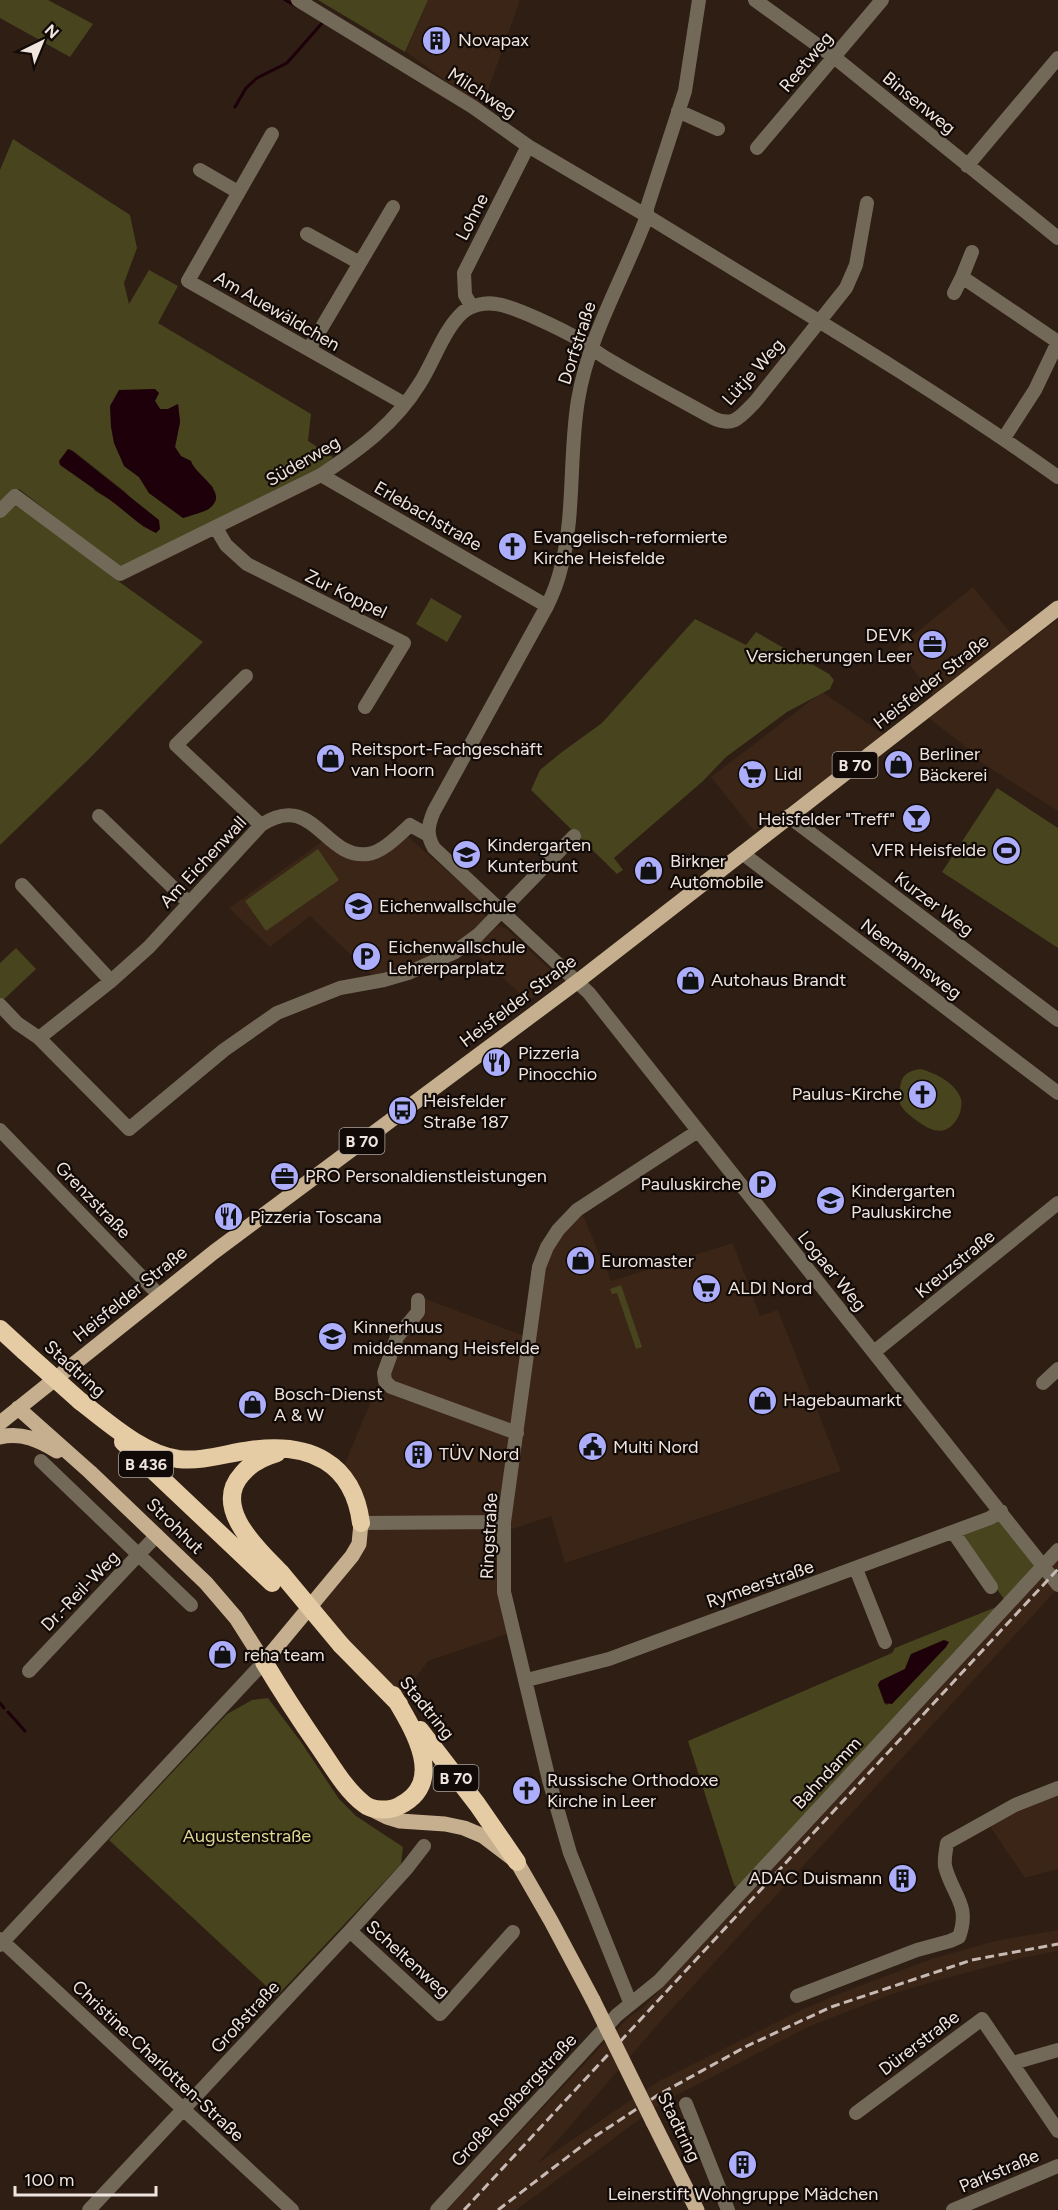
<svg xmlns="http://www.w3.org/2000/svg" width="1058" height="2210" font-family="Figtree,sans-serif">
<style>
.built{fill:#3b2517}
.green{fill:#47441e;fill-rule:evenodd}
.water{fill:#1d000a}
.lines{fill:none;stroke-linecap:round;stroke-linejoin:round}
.stream{stroke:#1d000a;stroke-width:3}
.minor{stroke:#736959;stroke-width:14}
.major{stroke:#c5af8f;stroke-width:15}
.highway{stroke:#e6cca4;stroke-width:18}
.rail{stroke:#c7bab4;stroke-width:3;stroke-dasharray:9 4.5;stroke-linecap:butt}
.major-bridge{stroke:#c5af8f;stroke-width:15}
.highway-bridge{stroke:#e6cca4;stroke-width:18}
.labels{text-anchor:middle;stroke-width:4.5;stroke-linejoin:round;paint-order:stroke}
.shield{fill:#110a06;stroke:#ada39d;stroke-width:1.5}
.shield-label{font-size:16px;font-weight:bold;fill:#f0e4de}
.poi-label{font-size:18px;fill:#f0e4de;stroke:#110a06;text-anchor:start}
.street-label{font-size:18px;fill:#f0e4de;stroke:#110a06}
.park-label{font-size:18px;fill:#ded892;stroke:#110a06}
</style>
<rect width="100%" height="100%" fill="#2e1e14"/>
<path class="built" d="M428,0H520L482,107L406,52Z
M973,587L1022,647L1058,619V811L979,761L980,758L926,716L942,705L931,693L897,648Z
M822,692L888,737L754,831L711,777Z
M407,836L485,904V922L452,950L376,979L310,916L270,947L229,908L323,841L352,859L368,861L388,852Z
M498,926L506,928L554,973L549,984L528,1001L471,949Z
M582,1213L611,1281L733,1243L760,1316L778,1310L841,1471L565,1563L551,1516L498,1534L510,1633L428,1661L399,1701L312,1606L359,1544L341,1473L415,1295L530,1338L549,1251Z
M1058,1557V1588L660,2022L538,2163L659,2081L801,2010L851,1989L931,1959L995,1941L1058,1930V1951L1022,1958L939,1980L895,1993L808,2027L662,2103L516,2210H447L603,2044L629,2017L644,2007L769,1873L1005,1617Z
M1058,1793V1869L1025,1878L989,1825Z"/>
<path class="green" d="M0,0H48L93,24L70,57L0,18Z
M318,0H428L405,52Z
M13,139L130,215L137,248L124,283L129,304L149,270L178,286L158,323L311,414L308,441L333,457L317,474L119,567L19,489L0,508V170ZM155,389V401L160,409H168L178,404L180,422L175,447L180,456L191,461L193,468L213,487L209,509L183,518L149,493L139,477L124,466L138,390ZM72,450L124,491L135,502L145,528L111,500L95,491Z
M22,506L121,583L203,642L89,759L0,845V515L9,507Z
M431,598L462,616L447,642L416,624Z
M695,619L746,645L756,632L829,674L834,680L830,689L787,712L726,757L703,781L614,858L623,870L617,874L531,790L540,770L562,752L602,723Z
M997,788L1058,828V948L942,872Z
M318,849L339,880L266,931L245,901Z
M16,948L36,969L0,1003V963Z
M921,1069C935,1073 956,1083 961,1099C962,1103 961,1109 960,1113C951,1134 937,1135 920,1123C912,1117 904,1112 900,1104C900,1084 898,1072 921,1069Z
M621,1285L642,1347L636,1349L617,1293L612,1294L610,1289Z
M1005,1518L1039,1566L1004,1599L957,1536Z
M1006,1603L740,1891L734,1885L688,1741L892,1653L895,1648ZM946,1647L887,1705L884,1703L878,1685L880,1681L905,1669L910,1656Z
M268,1698L301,1742L339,1799L356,1816L403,1847L401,1864L277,1996L109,1840L227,1714L252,1700Z"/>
<path class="water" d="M155,389L159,393L155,401L160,409H168L178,404L180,422L175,447L181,456L191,461C195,475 230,492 210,508C203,513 191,515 183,518L149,493L139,477L124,466L114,443L111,427L110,406L119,390Z
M68,449L71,450L159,520L160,529L156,533C138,525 126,511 110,500C93,488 77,477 60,465L59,461Z
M944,1640L949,1642L946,1647L892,1704L885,1703L878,1685L880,1681L905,1669L911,1654Z"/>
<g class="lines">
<path class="stream" d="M285,0L296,6
M235,107L246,88L257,78L287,63L323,22
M0,1703L4,1708
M8,1712L25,1731"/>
<path class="minor" d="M298,0L473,107L528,146L647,216V208L685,91L699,0
M755,0L834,57L1058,238
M678,111L718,129
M272,134L188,281L405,404
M757,148L882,0
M967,166L1058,58
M200,170L238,192
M307,234L360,263
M972,252L962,277L1058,342L1035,390L1004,438
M954,293L962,277
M472,307L465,295L464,273L528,146
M309,349L393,207
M321,475L547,606
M1058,477C926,383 785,301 647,216C624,278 589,334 578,400C569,454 575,516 561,568C558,581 553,594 547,606L434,811C428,825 426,835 434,848L589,993L1058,1585
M0,511L15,496L120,574L321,475C360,449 395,424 420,383C434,361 443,331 462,313C471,305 485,302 496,304C514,306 563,330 580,340C589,345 597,353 606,358C641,379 677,398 713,418C734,428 741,416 755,402L846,288L856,265L867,203
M216,528L226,545L247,564L404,643L365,707
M246,676L176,745L261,825
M99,816L189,903
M788,816L1058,1020
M742,853L1058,1093
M22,885L111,981
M0,1005L17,1023L39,1038L111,981L149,947L261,825C314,790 324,860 368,854C383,852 399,835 410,825L428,835
M39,1038L129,1129L224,1050L277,1013L340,988L384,980L408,973L455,952L478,935L574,836
M0,1130L159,1295
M418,1300V1312L397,1337L384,1373L385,1381L391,1387L517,1433
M874,1352L1058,1203
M1043,1383L1058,1369
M41,1461L191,1605
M361,1523L504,1522
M953,1532L991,1587
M856,1569L885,1642
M29,1671L157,1535
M527,1680L609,1659L990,1518L1001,1511
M350,1931L440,2014L513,1932
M0,1939L292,2210
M0,1945L264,1662
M797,1996L917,1950L950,1941L959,1937C971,1904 952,1895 945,1866C944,1859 946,1850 947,1843L1015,1805L1058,1788
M630,2002L570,1853L549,1780L504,1592V1522L539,1267L547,1247L558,1230L577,1210L698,1131
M1013,2063L1058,2050
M686,2104L728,2210
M856,2113L982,2019L1058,2131
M89,2210L350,1931L407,1868L424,1846
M437,2210L617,2015L659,1981L1058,1550
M953,2210L1058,2166"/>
<path class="major" d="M18,1408L90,1472L206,1583L236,1618L264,1662L352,1556L359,1544L361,1523
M0,1423L214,1252L578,981L1058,608
M0,1437C22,1432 39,1440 57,1451
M371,1809L387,1817L400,1821L445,1824L464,1828L483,1836L517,1862L551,1921L593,2000
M653,2122L697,2210"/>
<path class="highway" d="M0,1329L24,1351
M80,1401C109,1423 141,1453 178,1459C203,1462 227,1453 251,1450C309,1442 353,1462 361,1523
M123,1442L272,1583
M277,1453C263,1457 251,1463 242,1474C211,1508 259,1550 281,1573
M341,1645L399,1704
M264,1662C282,1692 301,1721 321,1750C334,1769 346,1790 364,1804C372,1811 390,1811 399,1806C448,1782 412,1727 393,1695
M420,1730L477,1804L517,1862"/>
<path class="rail" d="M464,2210L1058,1569
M498,2210L591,2139L658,2095L747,2046L831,2007L972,1960L1058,1944"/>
<path class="major-bridge" d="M593,2000L653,2122"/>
<path class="highway-bridge" d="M24,1351L80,1401
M281,1573L341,1645"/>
</g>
<defs>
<symbol id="building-disc" viewBox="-11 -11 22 22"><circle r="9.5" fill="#adaefb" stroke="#110a06"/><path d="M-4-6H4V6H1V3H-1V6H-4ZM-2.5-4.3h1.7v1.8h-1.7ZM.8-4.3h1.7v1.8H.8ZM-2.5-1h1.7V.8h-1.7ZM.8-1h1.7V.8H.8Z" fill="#111"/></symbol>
<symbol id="church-disc" viewBox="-11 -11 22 22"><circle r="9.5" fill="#adaefb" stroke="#110a06"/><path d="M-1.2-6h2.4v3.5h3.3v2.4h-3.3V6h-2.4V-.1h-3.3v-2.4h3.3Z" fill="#111"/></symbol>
<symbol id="office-disc" viewBox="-11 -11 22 22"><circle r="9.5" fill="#adaefb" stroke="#110a06"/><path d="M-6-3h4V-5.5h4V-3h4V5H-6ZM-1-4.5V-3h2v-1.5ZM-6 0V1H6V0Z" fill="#111"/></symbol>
<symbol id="shop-disc" viewBox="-11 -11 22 22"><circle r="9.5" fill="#adaefb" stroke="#110a06"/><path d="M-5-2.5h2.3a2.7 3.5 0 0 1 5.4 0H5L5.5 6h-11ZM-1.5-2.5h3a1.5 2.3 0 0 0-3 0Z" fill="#111"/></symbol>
<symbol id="supermarket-disc" viewBox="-11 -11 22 22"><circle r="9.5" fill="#adaefb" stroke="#110a06"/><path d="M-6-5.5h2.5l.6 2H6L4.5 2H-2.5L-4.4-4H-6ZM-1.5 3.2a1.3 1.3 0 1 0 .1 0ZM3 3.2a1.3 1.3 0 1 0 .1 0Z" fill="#111"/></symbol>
<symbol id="bar-disc" viewBox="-11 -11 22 22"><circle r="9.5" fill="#adaefb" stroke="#110a06"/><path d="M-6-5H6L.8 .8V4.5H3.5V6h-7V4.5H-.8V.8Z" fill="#111"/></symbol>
<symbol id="stadium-disc" viewBox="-11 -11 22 22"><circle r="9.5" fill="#adaefb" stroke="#110a06"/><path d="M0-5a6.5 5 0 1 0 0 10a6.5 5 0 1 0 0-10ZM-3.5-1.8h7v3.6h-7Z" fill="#111"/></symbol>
<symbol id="school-disc" viewBox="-11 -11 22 22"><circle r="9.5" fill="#adaefb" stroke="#110a06"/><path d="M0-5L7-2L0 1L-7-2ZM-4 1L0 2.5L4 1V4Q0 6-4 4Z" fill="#111"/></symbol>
<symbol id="parking-disc" viewBox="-11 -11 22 22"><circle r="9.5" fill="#adaefb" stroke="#110a06"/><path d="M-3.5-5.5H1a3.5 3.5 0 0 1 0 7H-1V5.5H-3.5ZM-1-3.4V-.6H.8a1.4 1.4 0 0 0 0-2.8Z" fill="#111"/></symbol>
<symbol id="restaurant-disc" viewBox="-11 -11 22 22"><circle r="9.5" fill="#adaefb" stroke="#110a06"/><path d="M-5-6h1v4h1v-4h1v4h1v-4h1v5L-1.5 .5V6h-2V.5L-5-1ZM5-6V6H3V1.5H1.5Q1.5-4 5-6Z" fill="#111"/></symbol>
<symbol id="bus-disc" viewBox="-11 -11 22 22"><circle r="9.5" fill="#adaefb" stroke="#110a06"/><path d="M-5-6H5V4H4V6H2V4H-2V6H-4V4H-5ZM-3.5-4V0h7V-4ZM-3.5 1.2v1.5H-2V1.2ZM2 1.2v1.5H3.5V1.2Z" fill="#111"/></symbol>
<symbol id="civic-disc" viewBox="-11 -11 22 22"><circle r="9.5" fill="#adaefb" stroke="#110a06"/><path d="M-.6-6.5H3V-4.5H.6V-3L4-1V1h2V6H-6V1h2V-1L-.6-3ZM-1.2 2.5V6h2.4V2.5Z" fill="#111"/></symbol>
</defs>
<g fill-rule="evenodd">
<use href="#building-disc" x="420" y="24" width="33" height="33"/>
<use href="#church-disc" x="496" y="530" width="33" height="33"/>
<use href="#office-disc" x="916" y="628" width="33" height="33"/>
<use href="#shop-disc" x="314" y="742" width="33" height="33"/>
<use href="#shop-disc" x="882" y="748" width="33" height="33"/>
<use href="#supermarket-disc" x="736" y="758" width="33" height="33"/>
<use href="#bar-disc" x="900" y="802" width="33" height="33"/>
<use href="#stadium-disc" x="990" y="834" width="33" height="33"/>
<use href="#school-disc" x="450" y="838" width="33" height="33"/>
<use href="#shop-disc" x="632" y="854" width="33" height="33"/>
<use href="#school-disc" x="342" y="890" width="33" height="33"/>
<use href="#parking-disc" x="350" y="940" width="33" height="33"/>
<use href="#shop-disc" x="674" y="964" width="33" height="33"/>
<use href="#restaurant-disc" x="480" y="1046" width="33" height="33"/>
<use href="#church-disc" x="906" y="1078" width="33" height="33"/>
<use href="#bus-disc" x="386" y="1094" width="33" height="33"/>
<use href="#office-disc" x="268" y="1160" width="33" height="33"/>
<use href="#parking-disc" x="746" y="1168" width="33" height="33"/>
<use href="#school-disc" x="814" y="1184" width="33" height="33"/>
<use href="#restaurant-disc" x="212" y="1200" width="33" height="33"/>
<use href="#shop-disc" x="564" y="1244" width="33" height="33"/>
<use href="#supermarket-disc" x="690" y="1272" width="33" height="33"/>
<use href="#school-disc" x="316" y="1320" width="33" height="33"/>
<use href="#shop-disc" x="746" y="1384" width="33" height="33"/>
<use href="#shop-disc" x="236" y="1388" width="33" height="33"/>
<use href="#civic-disc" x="576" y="1430" width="33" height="33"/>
<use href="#building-disc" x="402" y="1438" width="33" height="33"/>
<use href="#shop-disc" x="206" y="1638" width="33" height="33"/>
<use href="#church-disc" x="510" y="1774" width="33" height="33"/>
<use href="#building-disc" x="886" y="1862" width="33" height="33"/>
<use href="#building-disc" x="726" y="2148" width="33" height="33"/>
</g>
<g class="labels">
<g class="shield">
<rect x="832.5" y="752" width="45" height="26" rx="4.5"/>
<rect x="339.5" y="1128" width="45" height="26" rx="4.5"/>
<rect x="119" y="1451" width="54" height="26" rx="4.5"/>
<rect x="433.5" y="1765" width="45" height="26" rx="4.5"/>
</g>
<g class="shield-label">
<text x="855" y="771">B 70</text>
<text x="362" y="1147">B 70</text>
<text x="146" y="1470">B 436</text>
<text x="456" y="1784">B 70</text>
</g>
<g class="poi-label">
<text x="458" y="46">Novapax</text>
<text x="533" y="543">Evangelisch-reformierte<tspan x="533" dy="21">Kirche Heisfelde</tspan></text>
<text x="912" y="641" text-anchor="end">DEVK<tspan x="912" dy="21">Versicherungen Leer</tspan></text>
<text x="351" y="755">Reitsport-Fachgeschäft<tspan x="351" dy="21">van Hoorn</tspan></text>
<text x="919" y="760">Berliner<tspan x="919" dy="21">Bäckerei</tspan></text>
<text x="774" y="780">Lidl</text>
<text x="895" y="825" text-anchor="end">Heisfelder "Treff"</text>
<text x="487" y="851">Kindergarten<tspan x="487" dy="21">Kunterbunt</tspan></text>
<text x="986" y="856" text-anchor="end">VFR Heisfelde</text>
<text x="670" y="867">Birkner<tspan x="670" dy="21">Automobile</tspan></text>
<text x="379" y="912">Eichenwallschule</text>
<text x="388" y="953">Eichenwallschule<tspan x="388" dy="21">Lehrerparplatz</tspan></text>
<text x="711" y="986">Autohaus Brandt</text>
<text x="518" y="1059">Pizzeria<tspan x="518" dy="21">Pinocchio</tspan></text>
<text x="902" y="1100" text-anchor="end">Paulus-Kirche</text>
<text x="423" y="1107">Heisfelder<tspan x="423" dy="21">Straße 187</tspan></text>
<text x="305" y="1182">PRO Personaldienstleistungen</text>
<text x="741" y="1190" text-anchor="end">Pauluskirche</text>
<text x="851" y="1197">Kindergarten<tspan x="851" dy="21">Pauluskirche</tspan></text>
<text x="250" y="1223">Pizzeria Toscana</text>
<text x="601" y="1267">Euromaster</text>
<text x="728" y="1294">ALDI Nord</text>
<text x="353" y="1333">Kinnerhuus<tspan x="353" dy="21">middenmang Heisfelde</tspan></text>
<text x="274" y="1400">Bosch-Dienst<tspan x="274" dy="21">A &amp; W</tspan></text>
<text x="783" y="1406">Hagebaumarkt</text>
<text x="613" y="1453">Multi Nord</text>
<text x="439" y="1460">TÜV Nord</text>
<text x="244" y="1661">reha team</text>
<text x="547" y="1786">Russische Orthodoxe<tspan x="547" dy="21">Kirche in Leer</tspan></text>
<text x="882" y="1884" text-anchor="end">ADAC Duismann</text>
<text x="743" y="2200" text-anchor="middle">Leinerstift Wohngruppe Mädchen</text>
</g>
<g class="street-label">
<text transform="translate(806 62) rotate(-50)" y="6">Reetweg</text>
<text transform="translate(482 93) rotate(33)" y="6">Milchweg</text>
<text transform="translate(919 103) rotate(39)" y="6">Binsenweg</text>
<text transform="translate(472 217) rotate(-63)" y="6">Lohne</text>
<text transform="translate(277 311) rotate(30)" y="6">Am Auewäldchen</text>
<text transform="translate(577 343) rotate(-72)" y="6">Dorfstraße</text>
<text transform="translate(753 372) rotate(-48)" y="6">Lütje Weg</text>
<text transform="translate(303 461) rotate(-30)" y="6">Süderweg</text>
<text transform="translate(428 516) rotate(30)" y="6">Erlebachstraße</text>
<text transform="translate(346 594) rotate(26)" y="6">Zur Koppel</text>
<text transform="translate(931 682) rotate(-38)" y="6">Heisfelder Straße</text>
<text transform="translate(203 862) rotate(-47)" y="6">Am Eichenwall</text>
<text transform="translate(934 904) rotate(37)" y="6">Kurzer Weg</text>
<text transform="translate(911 959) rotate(37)" y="6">Neemannsweg</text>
<text transform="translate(518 1001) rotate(-37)" y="6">Heisfelder Straße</text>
<text transform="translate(93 1200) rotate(46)" y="6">Grenzstraße</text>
<text transform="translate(955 1264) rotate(-39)" y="6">Kreuzstraße</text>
<text transform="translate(832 1271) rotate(51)" y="6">Logaer Weg</text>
<text transform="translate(130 1294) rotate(-39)" y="6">Heisfelder Straße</text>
<text transform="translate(75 1369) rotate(42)" y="6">Stadtring</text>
<text transform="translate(175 1526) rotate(44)" y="6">Strohhut</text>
<text transform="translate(489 1536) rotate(-87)" y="6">Ringstraße</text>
<text transform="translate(760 1584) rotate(-19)" y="6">Rymeerstraße</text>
<text transform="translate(80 1591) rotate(-46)" y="6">Dr.-Reil-Weg</text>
<text transform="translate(427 1708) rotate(51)" y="6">Stadtring</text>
<text transform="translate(827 1773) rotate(-47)" y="6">Bahndamm</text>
<text transform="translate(408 1959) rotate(42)" y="6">Scheltenweg</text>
<text transform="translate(245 2017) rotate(-47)" y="6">Großstraße</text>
<text transform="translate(919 2043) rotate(-37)" y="6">Dürerstraße</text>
<text transform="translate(158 2061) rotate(43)" y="6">Christine-Charlotten-Straße</text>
<text transform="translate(514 2100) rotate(-47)" y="6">Große Roßbergstraße</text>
<text transform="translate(679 2127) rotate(64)" y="6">Stadtring</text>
<text transform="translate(999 2171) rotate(-23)" y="6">Parkstraße</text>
</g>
<g class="park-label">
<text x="247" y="1842">Augustenstraße</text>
</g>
</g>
<g transform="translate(42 42) rotate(43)" stroke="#110a06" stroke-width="4.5" paint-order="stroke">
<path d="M0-4.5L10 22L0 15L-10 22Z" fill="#f0e4de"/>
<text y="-9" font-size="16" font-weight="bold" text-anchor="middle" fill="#f0e4de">N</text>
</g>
<path d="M15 2186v9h141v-9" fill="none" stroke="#f0e4de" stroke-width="3"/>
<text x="24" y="2186" font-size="18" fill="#f0e4de" stroke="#110a06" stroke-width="4.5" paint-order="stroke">100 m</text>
</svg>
